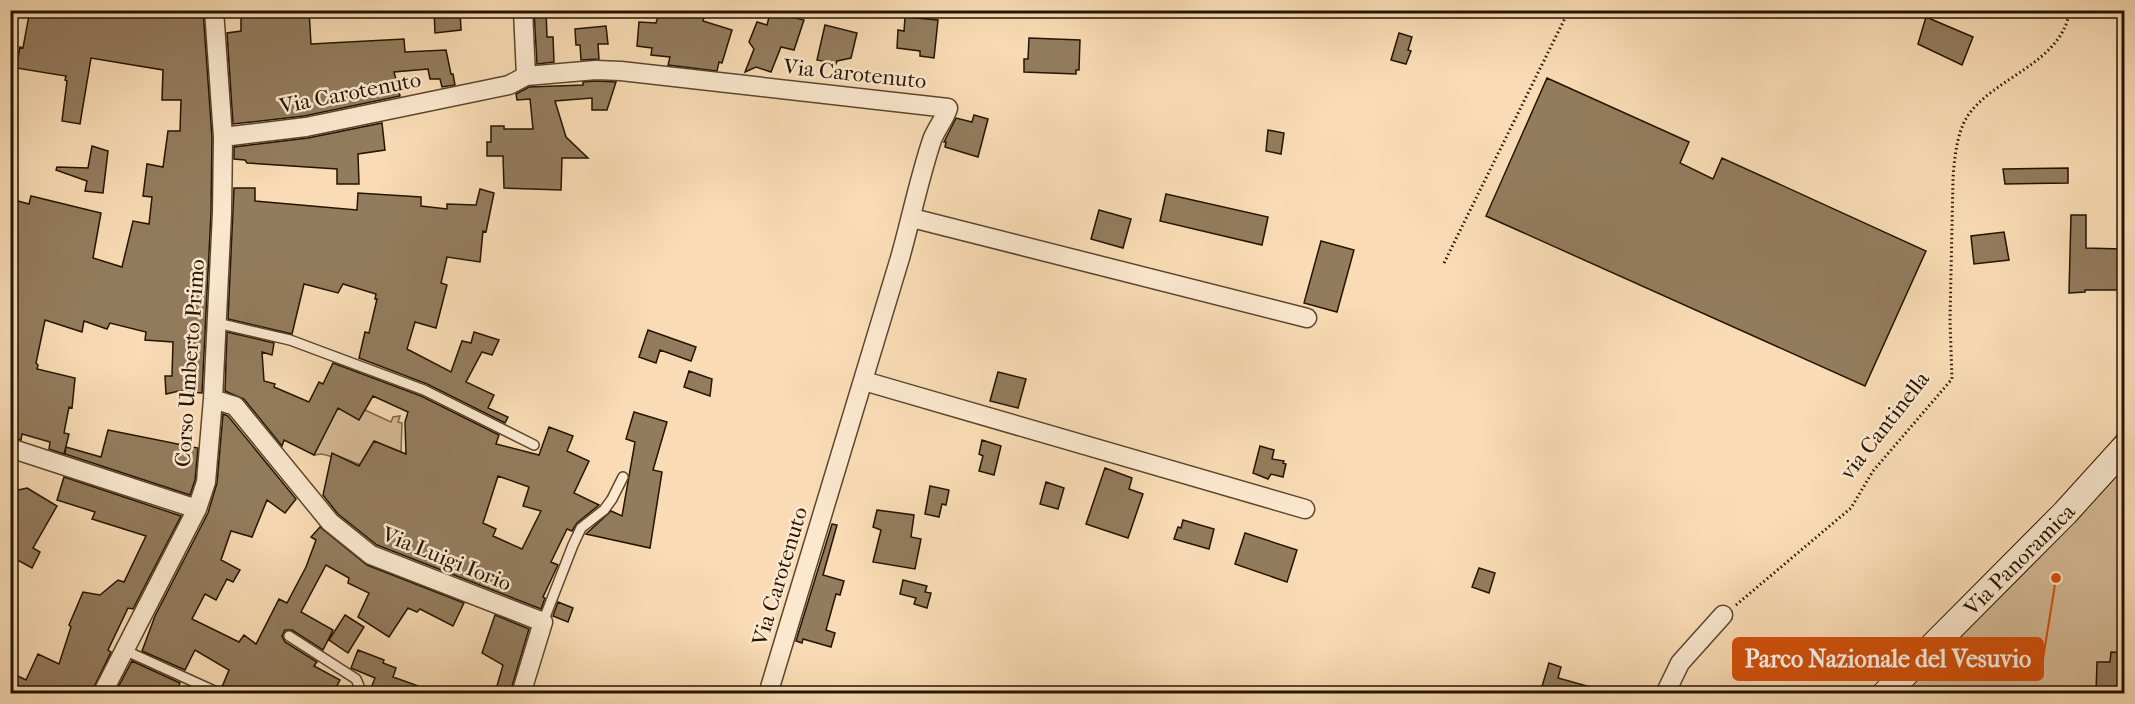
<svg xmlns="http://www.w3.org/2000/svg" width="2135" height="704" font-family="'IM FELL French Canon',serif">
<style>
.green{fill:#d5ba96;stroke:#7d674b;stroke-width:1.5}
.building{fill:#937c5e;stroke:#251400;stroke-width:1.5;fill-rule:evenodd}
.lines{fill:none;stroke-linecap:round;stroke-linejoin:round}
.lane-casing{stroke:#5a462d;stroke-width:12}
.street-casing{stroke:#5a462d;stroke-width:21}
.secondary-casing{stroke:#251400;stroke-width:28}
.path{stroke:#251400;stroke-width:3;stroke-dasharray:1.5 3;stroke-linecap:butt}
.lane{stroke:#fbe8cf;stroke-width:9}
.street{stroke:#fbe8cf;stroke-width:18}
.secondary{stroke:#fbe8cf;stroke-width:26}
.labels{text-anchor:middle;stroke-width:5;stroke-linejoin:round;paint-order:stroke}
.street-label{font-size:22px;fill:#251400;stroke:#fbe8cf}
.leader{fill:none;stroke:#d4520b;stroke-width:2}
.callout-dot{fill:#d4520b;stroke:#fbe8cf;stroke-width:2}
.callout{fill:#d4520b;stroke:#d4520b;stroke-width:2}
.callout-label{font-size:24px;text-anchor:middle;font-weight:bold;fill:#fff}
</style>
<rect width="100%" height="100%" fill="#f9dcb5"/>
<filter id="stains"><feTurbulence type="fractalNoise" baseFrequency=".00333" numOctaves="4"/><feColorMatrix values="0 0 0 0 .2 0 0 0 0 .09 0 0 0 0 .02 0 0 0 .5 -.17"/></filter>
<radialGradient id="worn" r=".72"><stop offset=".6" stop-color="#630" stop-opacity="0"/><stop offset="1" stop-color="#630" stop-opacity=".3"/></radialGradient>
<path class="green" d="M356,372H358L355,381L369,400L365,410L391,422L393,417L400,416L398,422L402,423L401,452L376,442L361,465L338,456L337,458L322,454L314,455Z
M2124,425V693L1879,694L2097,463Z"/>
<path class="building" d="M30,10H203L212,137L211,213L202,393L179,391L166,394L165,376H172L173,342L145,340L146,332L110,323L107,329L84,321L82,332L45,320L36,363L38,365L37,369L75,378L72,408L69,407L64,433L69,434L64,454L49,449L50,442L22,434L21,440L10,437V210L14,200L29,204L31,196L101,213L93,258L122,267L133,221L149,224L152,197L143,196L147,164L163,167L168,131H180L181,100H162L163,70L91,58L80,124L62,121L67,81L65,80L66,76L16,68L20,47L23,48Z
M241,10H309L311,44L404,39L405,52L446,50L451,74H453L455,85L442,87L440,79H430L428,69L394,72L400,96L304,116L233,124L227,33L241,31Z
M434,10H460L461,30L435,33Z
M534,10H546L547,37H553L554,62L537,64Z
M660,10H706L703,21L732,30L722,63L719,62L717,71L668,65L670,57L651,55L652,48L637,46L639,22L656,23Z
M771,10H793L791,17L804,20L794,50L781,47L771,72L756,67L745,72L754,49L749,42L757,22L767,25Z
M905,17L938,20L934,58L920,56V51L897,48L898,30L904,31Z
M1926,17L1973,37L1962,65L1918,44Z
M825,25L857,33L851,58L837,61L836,64L817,60Z
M606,26L608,44H598L599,59L581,60L580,45H576L575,29Z
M1399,33L1412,37L1408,50L1411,51L1406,64L1391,60Z
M1029,38L1080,40L1079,70H1076V74L1024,72V59H1028Z
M1547,78L1689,142L1680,163L1713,179L1722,158L1926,251L1865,386L1486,216Z
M596,81L616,82L607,110H592V98L555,101L566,137L588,158H562L561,190L504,188L503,156H487V142H491V126H504V129H533L530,99L517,100L516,94L529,87L583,85V82Z
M974,115L988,119L978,157L945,147L946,142H944L956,118L972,122Z
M382,123L385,150L358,154L359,184H337V169L247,163L245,160L234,159V147L308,138Z
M1268,130L1284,133L1281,154L1266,151Z
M92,146L108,151L103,193L85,191L87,181L56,170L57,167L88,168Z
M2068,168V183L2005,184L2003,169Z
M234,188H255V201L357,210L358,193L421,197V206L447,209V204L476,205L480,189L494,193L486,232L483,231L480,262L447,257L441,283L447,285L436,328L415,322L407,349L451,372L462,341L471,343L474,332L499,340L492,355L482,352L466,382L494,395L488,408L508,417L505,423L427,384L359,358L365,332L369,333L377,299H375L376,294L343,284L338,293L304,284L292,334L228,319Z
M1166,194L1268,217L1262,245L1160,221Z
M1099,210L1131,219L1123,248L1091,239Z
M2071,215H2086V248L2121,249L2123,290H2085V292L2069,293Z
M2004,232L2009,260L1974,264L1971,236Z
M1321,241L1354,250L1337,312L1304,303Z
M648,330L696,347L691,361L660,350L656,363L639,357Z
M227,332L274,343L272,355L262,352L264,381L275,384L274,387L309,402L319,382L323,384L333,363L421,396L499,435L496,444L539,455L549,427L573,436L567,451L589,461L574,493L599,505L577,523L572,531L567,529L551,562L558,565L543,597L545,598L541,609L377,545L338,514L323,495L332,453L359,466L374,441L406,454L405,422L408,412L373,396L359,420L338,408L314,455L284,440L282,446L244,399L225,391ZM498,476L529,487L523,506L541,511L522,549L493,536L496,529L483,523Z
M689,371L712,379L710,396L684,387Z
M998,372L1026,379L1018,408L990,401Z
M634,412L667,422L653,470L662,472L650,548L586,534L611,511L622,516L635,442L626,439Z
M223,414L228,416L296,499L285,513L267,500L252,537L231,531L221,560L240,570L233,582L227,579L216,600L205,594L192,619L239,642L244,635L256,644L279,599L287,603L306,567L316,540L311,537L320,527L367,565L464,603L453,626L420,609L417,612L408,608L389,637L358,617L369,593L348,583L349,578L326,565L301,612L333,630L323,650L292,630H285L282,636L285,642L317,662L314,666L340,680L333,693H230L222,687L229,670L195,650L185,670L142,651L155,616L208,513L217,483Z
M108,430L198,448L195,480L190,495L65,454L66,447L101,457Z
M982,440L1001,446L994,475L979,471L983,456L979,454Z
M1260,446L1274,450L1272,459L1284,461L1283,463L1286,464L1283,477L1271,474L1268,479L1253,473Z
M1105,468L1132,478L1129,489L1143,494L1128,538L1086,524Z
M64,477L181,516L133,609L128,608L108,650L111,652L91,693H20L11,687L16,675L26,680L38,654L59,664L71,627L69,625L83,592L100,595L118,580L124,582L146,536L92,519L95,512L57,500Z
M1046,482L1064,488L1058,509L1040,504Z
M930,486L949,490L946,505L942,504L939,517L925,514Z
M27,488L57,506L33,548L40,552L32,568L10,556V499L14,491Z
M877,510L914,515L911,537L921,539L915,569L873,562L881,530L873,527Z
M1183,520L1214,529L1209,549L1174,539L1178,527L1181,528Z
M832,524L837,525L823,575L844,581L840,595L836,594L826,630L835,633L831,647L803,639L802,643L796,641Z
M1245,533L1297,550L1287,582L1235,564Z
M1479,568L1495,573L1489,593L1472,587Z
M903,580L927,586L925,592L931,593L927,608L914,604L916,598L900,594Z
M558,602L573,608L568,622L553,616Z
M345,615L364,627L348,653L329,640Z
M495,615L529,629L510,693H495L503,665L482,653Z
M358,650L384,660L383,663L396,668L393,677L435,692V693H369L375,678L351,668Z
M2111,652L2124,653V693H2096L2097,662H2110Z
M132,661L180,683L176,693H115Z
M1549,663L1561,667L1558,678L1598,689L1597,693H1540Z"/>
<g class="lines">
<defs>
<path id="lane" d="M217,323L290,340L424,390L534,445
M543,622L573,545L581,528L604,510L612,499L623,477
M289,636L356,679L359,686L356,694
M124,650L221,694"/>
<path id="street" d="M523,10L526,76
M223,137L306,127L509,85L526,76L596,70L621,71L948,108C946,117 936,129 932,140C919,179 911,219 900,258C857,404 812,549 768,694
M912,218L1307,318
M864,381L1305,509
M213,399L235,406L330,522L371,555L543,622L521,694
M10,448L197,509
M102,694L197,509L206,482L213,399L222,213L223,137L214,10
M1665,694L1680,663L1723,615"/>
<g id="secondary">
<path id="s1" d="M1885,694L2065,513L2124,448"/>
</g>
</defs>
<use href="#lane" class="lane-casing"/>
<use href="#street" class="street-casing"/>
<use href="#secondary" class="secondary-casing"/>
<path class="path" d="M1444,263L1569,10
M1736,605L1851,508L1873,471L1952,379L1950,320L1953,179C1954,161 1957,132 1967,117C1994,76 2061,65 2070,10"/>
<use href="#lane" class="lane"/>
<use href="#street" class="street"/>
<use href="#secondary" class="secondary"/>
</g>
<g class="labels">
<g class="street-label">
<text transform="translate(855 73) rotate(6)" y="8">Via Carotenuto</text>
<text transform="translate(350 92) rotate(-11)" y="8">Via Carotenuto</text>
<text transform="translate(189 363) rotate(-86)" y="8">Corso Umberto Primo</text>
<text transform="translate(1884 425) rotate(-52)" y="8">via Cantinella</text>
<text transform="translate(447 558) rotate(22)" y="8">Via Luigi Iorio</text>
<text dy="8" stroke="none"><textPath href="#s1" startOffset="190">Via Panoramica</textPath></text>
<text transform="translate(779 576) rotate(-73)" y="8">Via Carotenuto</text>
</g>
</g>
<path class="leader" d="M2056 578L2043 659"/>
<circle class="callout-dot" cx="2056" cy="578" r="6"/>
<rect class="callout" x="1733" y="638" width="310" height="42" rx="6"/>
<g class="callout-label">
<text x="1888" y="667">Parco Nazionale del Vesuvio</text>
</g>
<rect width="2135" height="704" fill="none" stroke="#f9dcb5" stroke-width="36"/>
<rect x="12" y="12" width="2111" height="680" fill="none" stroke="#251400" stroke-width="3"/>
<rect x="18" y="18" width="2099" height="668" fill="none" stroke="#251400" stroke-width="1.5"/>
<rect width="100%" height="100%" filter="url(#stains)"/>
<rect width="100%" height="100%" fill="url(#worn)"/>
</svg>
